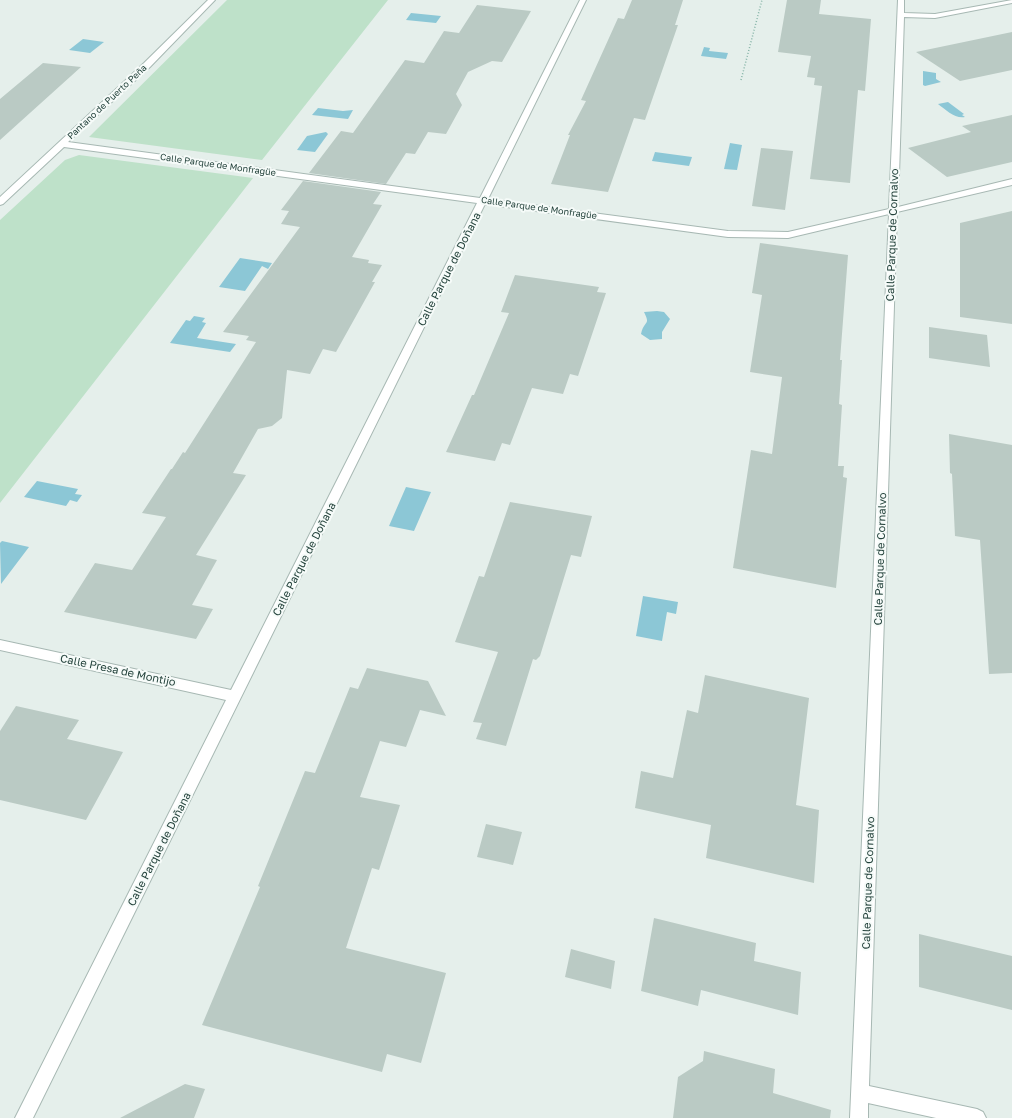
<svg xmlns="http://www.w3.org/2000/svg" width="1012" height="1118" font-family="'Golos Text',sans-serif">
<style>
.green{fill:#bee1c9}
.water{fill:#8cc7d6}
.building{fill:#bacac4}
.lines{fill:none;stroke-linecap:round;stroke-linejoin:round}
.street-casing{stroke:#a7b8b3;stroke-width:2}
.path{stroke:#85b4a7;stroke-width:1.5;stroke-dasharray:1 2;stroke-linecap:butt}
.street{fill:#fff;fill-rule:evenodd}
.labels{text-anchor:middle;stroke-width:4;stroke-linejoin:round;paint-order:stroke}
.far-street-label{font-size:9px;fill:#23423b;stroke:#f6fbf9}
.street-label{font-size:11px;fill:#23423b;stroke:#f6fbf9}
</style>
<rect width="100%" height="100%" fill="#e5efeb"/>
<path class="green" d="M227,0H388L262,160L89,137Z
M79,155L253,178L0,503V220L65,160Z"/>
<path class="water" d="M411,13L441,16L436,23L406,20Z
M83,39L104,42L90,53L69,50Z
M704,47L710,48L709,51L728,53L726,59L701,56Z
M923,71L936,73V79L941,82L925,86L923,85Z
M948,102L964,114L962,115L965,117C955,119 946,110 938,104Z
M318,108L343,111L353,110L348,119L312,115Z
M326,132L328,134L315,152L297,150L307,136Z
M730,143L742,145L737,170L724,169Z
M655,152L692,157L689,166L652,161Z
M240,258L272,263L268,269L262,266L245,291L219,287Z
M657,311L664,312L670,319L662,332V339L650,340L641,334C644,320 651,326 644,312Z
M194,316L205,318L202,322L206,323L197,338L236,344L230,352L170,343L186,320L190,321Z
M37,481L78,489L75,494L82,495L77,502L70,500L66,506L24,497Z
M406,487L431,492L414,531L389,526Z
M2,541L29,547L1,584L0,543Z
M643,596L678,602L676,614L667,612L662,641L636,636Z"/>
<path class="building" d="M632,0H683L675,25H678L645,120L634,118L608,192L551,184L570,135H568L586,101L581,100L618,18L624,19Z
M787,0H821L819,14L871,19L865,91L858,90L850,183L810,179L822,86L814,85L815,78L807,77L811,56L778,52Z
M477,5L531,11L502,62L492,61L468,72L456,94L462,105L446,134L428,132L415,154L406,153L386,184L309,173L341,131L353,133L405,60L424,63L444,31L459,33Z
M1012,32V70L960,81L916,52Z
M43,63L81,67L0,140V99Z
M1012,115V162L947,177L908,148L971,132L962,126Z
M761,148L793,151L785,210L752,206Z
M303,181L381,192L373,204L382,205L352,257L369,260L368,263L382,265L372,282H375L336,352L323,349L310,374L287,370L282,418L272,426L258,429L233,473L246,475L196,555L217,560L192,605L213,609L196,639L64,612L95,563L132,570L166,517L142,513L171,469H172L183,452L185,453L256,342L246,340L249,336L223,332L300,227L281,224L289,211L281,210Z
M1012,211V324L960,317V223Z
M760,243L848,255L840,360H842L839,404L842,405L838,466H844L843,477L847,478L836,588L733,568L751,450L772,454L782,377L750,372L762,295L752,293Z
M515,275L599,287L597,292L606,293L578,376L570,374L563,394L532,388L510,445L502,443L495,461L446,452L472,395H474L509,313L501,312Z
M929,327L987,335L990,367L929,358Z
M949,434L1012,445V673L989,674L980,540L955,536L952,474L950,473Z
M510,502L592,516L581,557L571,555L540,656L536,660L533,659L506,746L476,739L482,723L473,722L498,652L455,642L479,576L484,577Z
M367,668L428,681L446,716L420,710L406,747L380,741L360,797L400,805L379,870L372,868L346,948L446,973L421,1063L387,1054L382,1072L202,1025L260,887L258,886L305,771L315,773L350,687L358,689Z
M705,675L809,698L796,805L819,810L814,883L706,858L711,825L635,808L641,771L673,778L687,710L698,713Z
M16,706L79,720L67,739L123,752L86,820L0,800V731Z
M486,824L522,832L513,865L477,857Z
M654,918L756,943L754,961L801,972L798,1015L701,990L698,1006L641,991Z
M919,934L1012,956V1010L919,987Z
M571,949L615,961L611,989L565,977Z
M704,1051L775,1069L773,1093L831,1110L830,1118H673L678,1077L703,1061Z
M185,1084L205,1089L194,1118H120Z"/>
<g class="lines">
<defs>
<path id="street" d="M208,0H215L150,67L68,142L480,198L580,0H586L488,199L728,231L788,232L889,209L898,0H904V13L935,14L1012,0V3L935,18L904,17L898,207L1012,179V185L897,212L869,1086L977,1109L983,1112L986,1118H936L868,1103V1118H850L889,214L788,238L728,237L485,204L33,1118H15L226,700L0,650V640L231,690L477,203L64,147L3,204L0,205V197L144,63Z"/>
</defs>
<use href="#street" class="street-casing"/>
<path class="path" d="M741,80L762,0"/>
<use href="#street" class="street"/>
</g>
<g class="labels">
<g class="far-street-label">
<text transform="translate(107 102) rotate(-43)" y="3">Pantano de Puerto Peña</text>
<text transform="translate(218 165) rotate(8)" y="3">Calle Parque de Monfragüe</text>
<text transform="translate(539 208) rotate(8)" y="3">Calle Parque de Monfragüe</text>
</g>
<g class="street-label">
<text transform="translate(892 235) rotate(-88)" y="4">Calle Parque de Cornalvo</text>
<text transform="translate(449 269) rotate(-63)" y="4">Calle Parque de Doñana</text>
<text transform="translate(304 559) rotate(-63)" y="4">Calle Parque de Doñana</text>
<text transform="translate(880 559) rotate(-88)" y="4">Calle Parque de Cornalvo</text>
<text transform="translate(118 670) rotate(12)" y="4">Calle Presa de Montijo</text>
<text transform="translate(159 849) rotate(-63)" y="4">Calle Parque de Doñana</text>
<text transform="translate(868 883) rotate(-88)" y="4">Calle Parque de Cornalvo</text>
</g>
</g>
</svg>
